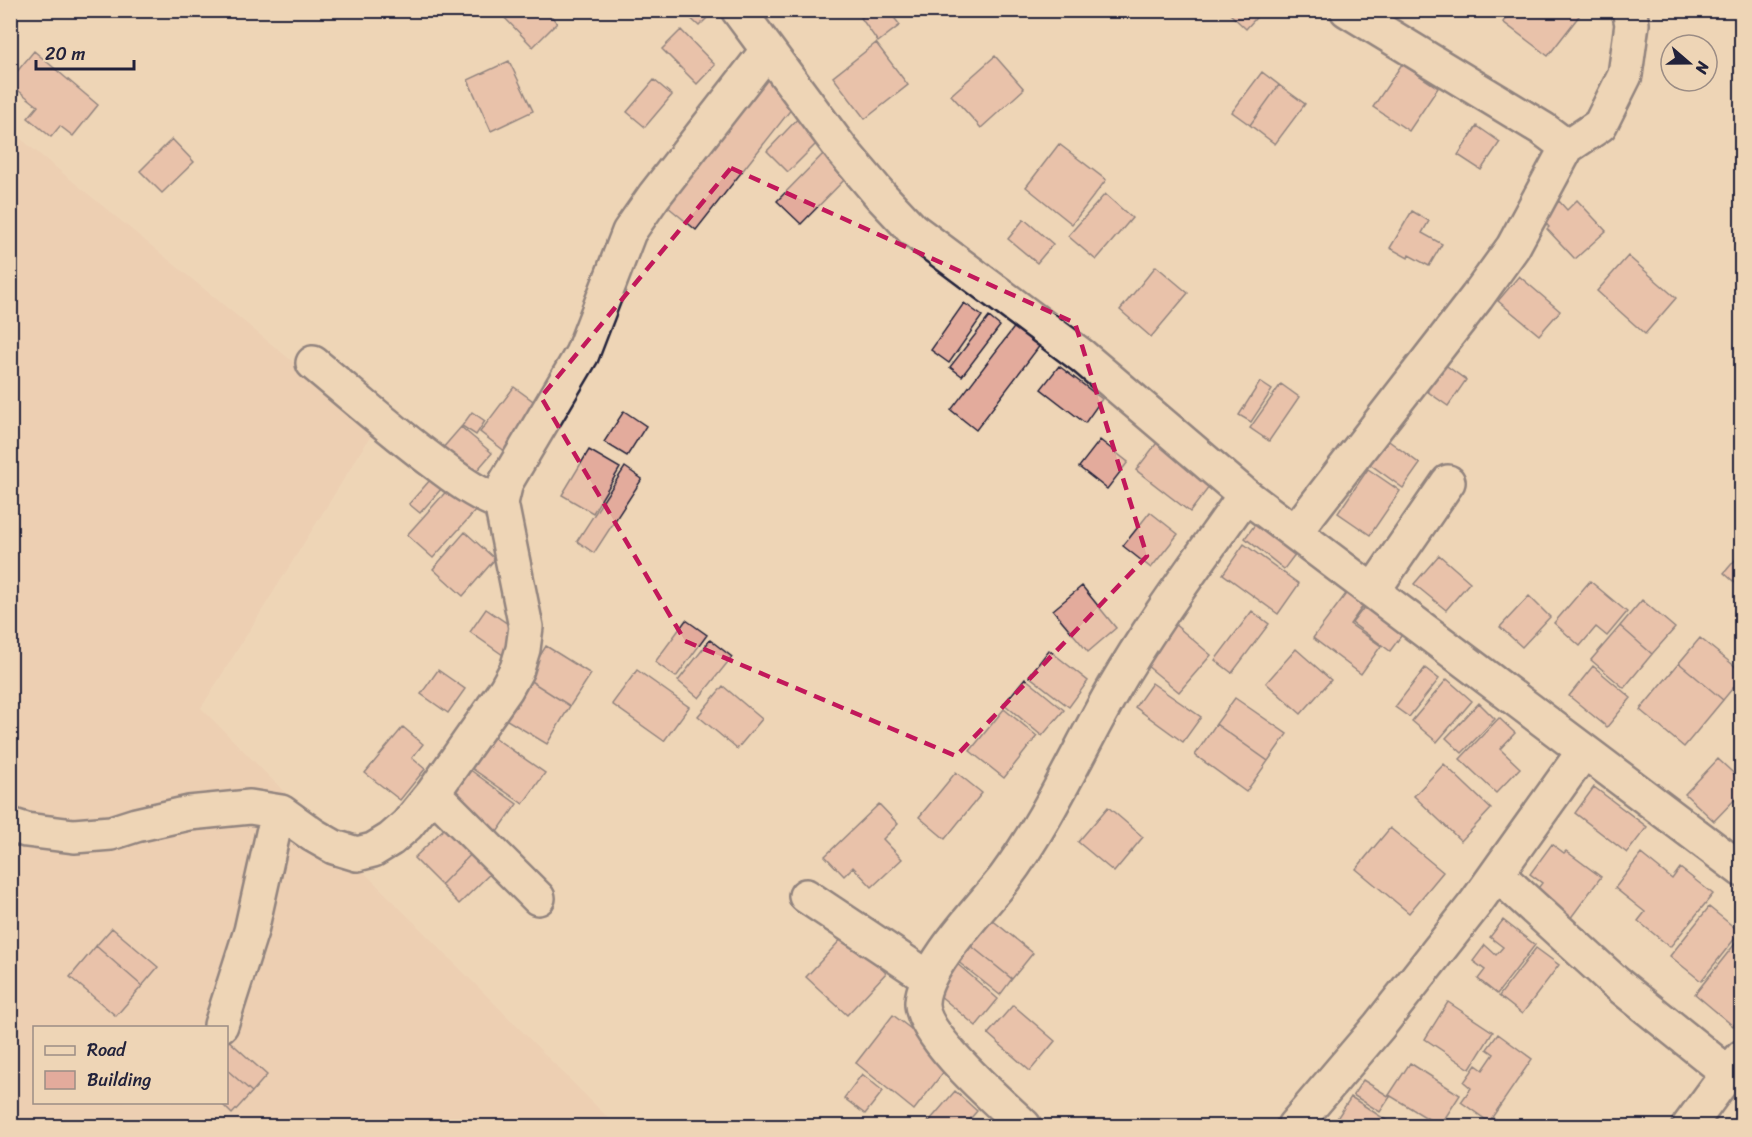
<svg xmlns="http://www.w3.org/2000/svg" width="1752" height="1137" font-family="Sriracha,sans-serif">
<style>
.built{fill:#ebc8ae;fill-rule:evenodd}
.building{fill:#e3ab9c;stroke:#22223b;stroke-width:1.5}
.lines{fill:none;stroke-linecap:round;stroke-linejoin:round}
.minor-casing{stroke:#22223b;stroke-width:38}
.minor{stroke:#eed5b6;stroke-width:33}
.marked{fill:none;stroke:#c2185b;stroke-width:4.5;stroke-dasharray:12 8;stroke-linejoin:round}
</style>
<rect width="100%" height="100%" fill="#eed5b6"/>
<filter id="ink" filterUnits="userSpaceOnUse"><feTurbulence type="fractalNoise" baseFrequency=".0167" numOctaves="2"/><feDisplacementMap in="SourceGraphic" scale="12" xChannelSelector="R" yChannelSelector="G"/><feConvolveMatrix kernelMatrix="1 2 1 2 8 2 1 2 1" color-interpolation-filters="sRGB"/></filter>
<g filter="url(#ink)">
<path class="built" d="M10,130L375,429L201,708L616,1126H11ZM34,1028H226V1102H34Z"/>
<path class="building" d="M504,10H546L557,23L533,47L501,14Z
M685,10H715L699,26L684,12Z
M871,10H888L900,25L878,42L861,18Z
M1233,10H1263L1246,29L1230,14Z
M1512,10H1572L1579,16L1548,56L1503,22Z
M681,30L715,65L697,84L662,49Z
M876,43L908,85L865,119L833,77Z
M34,51L98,105L73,136L60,126L51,137L28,118L38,106L10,84V80Z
M995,56L1024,89L981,128L951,95Z
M509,61L533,111L491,131L468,80Z
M1402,64L1438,88L1409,131L1373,107Z
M765,71L800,98L696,230L662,202Z
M1262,72L1279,85L1250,125L1232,112Z
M654,80L672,95L645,127L627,112Z
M1279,85L1305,104L1275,144L1250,125Z
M804,112L826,134L788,172L767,151Z
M1477,126L1500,142L1481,170L1458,155Z
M172,139L194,162L162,193L140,171Z
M1059,144L1106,180L1072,224L1026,187Z
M825,152L849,175L801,224L777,201Z
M1105,194L1132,218L1096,260L1068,236Z
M1577,200L1606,231L1575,259L1547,229L1549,227L1541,218L1559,201L1567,210Z
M1412,211L1429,221L1422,233L1442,244L1429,266L1409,255L1408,258L1390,248Z
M1024,219L1053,244L1037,263L1008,239Z
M1628,256L1676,298L1645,334L1597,291Z
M1156,266L1188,293L1151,337L1120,310Z
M1519,276L1560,311L1539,335L1498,301Z
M964,303L982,316L949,363L931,350Z
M989,317L1000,326L962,376L950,367Z
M1016,325L1041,344L976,430L951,410Z
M1433,356L1466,380L1448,406L1414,382Z
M1059,366L1102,399L1085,423L1041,389Z
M1260,382L1272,390L1251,422L1239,415Z
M1281,384L1299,397L1269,441L1250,428Z
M514,387L540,406L506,452L480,432Z
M624,411L646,426L627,456L604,442Z
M472,412L485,421L476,435L462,426Z
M461,427L492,453L473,475L442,449Z
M1378,433L1420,464L1403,488L1360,457Z
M1100,440L1128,462L1107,489L1079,467Z
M1159,440L1213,482L1190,512L1136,470Z
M589,450L620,468L593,513L562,495Z
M625,467L642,479L594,553L577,541Z
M1368,469L1400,491L1370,535L1338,513Z
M438,471L449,480L420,513L409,504Z
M451,486L477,509L433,558L407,535Z
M1265,511L1305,541L1284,569L1245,538Z
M1150,512L1178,534L1151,568L1123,546Z
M465,532L495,559L463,596L433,569Z
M1244,544L1299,584L1278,614L1223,574Z
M1742,552V587L1741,588L1724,573Z
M1439,555L1470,582L1446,610L1414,584Z
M1590,581L1627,612L1607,636L1596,627L1580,646L1554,623Z
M1082,586L1116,628L1088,652L1053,610Z
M1348,591L1365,603L1350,624L1381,646L1361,674L1313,638Z
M1529,596L1550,617L1522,647L1500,627Z
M1642,600L1675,628L1652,654L1620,626Z
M1369,601L1407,628L1390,651L1352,623Z
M486,609L520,632L503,655L470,632Z
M1252,611L1269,624L1232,673L1215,660Z
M686,620L707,635L676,677L655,662Z
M1173,623L1211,655L1179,692L1141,661Z
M1620,626L1652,654L1624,688L1591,660Z
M1700,638L1742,672V677L1723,700L1679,663Z
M710,640L732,657L699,698L678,681Z
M546,646L591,674L570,706L526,678Z
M1296,649L1331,680L1301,714L1266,683Z
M1049,650L1088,681L1069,707L1029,676Z
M1679,663L1723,700L1684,747L1640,710Z
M1593,666L1631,698L1607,727L1569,696Z
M1425,668L1439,679L1409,717L1395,707Z
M438,670L465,689L448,713L421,694Z
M637,670L689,707L664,741L612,704Z
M526,678L570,706L547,744L502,717Z
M1025,678L1064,710L1042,736L1004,704Z
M1447,679L1472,701L1437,742L1412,721Z
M1152,683L1201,717L1183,742L1135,707Z
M723,686L762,719L737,749L698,716Z
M1235,698L1287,734L1268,761L1216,724Z
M1479,703L1495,719L1462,753L1446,738Z
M1004,709L1037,736L1004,778L970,751Z
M1499,718L1515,733L1500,749L1520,768L1496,793L1460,759Z
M1216,724L1268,761L1246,792L1195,755Z
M403,727L423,744L412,758L425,769L400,800L365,773Z
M492,736L545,773L523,804L470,767Z
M1718,759L1742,781V792L1714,821L1685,794Z
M1444,764L1491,809L1461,841L1414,796Z
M469,769L517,804L495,835L447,800Z
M956,772L982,793L945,839L919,817Z
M1594,787L1647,827L1627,853L1575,813Z
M879,804L898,824L883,839L902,859L872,887L853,867L844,876L825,856Z
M1108,807L1143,837L1114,872L1078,842Z
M453,820L479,846L441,885L414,858Z
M1390,828L1443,872L1409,913L1356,869Z
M1552,844L1564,853L1566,851L1601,877L1570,919L1535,892L1542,883L1530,874Z
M479,846L498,866L459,904L441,885Z
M1641,854L1672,879L1680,868L1713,894L1670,947L1638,921L1645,912L1615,888Z
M1709,907L1740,932L1701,981L1670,956Z
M986,915L1033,953L1012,979L965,941Z
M1503,920L1535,945L1497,994L1478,979L1485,970L1473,961L1485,945L1496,955L1503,947L1490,937Z
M112,928L158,967L142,986L96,946Z
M845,935L886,973L847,1015L806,977Z
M1742,935V1015L1733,1026L1695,994Z
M965,941L1012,979L1000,995L952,957Z
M96,946L142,986L116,1016L70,977Z
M1536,948L1559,965L1522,1014L1499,996Z
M955,962L998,999L976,1026L933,990Z
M1448,1002L1493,1032L1470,1069L1425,1039Z
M1013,1005L1055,1041L1030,1071L988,1034Z
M893,1015L952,1061L914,1110L856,1063Z
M1498,1034L1532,1059L1489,1122L1461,1102L1471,1088L1464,1082L1476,1065L1483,1070L1494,1054L1487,1049Z
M226,1038L267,1075L252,1092L226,1069Z
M1410,1063L1460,1095L1440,1126L1389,1095Z
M226,1069L252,1092L232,1114L220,1102H226Z
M862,1074L883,1091L865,1114L844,1098Z
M1363,1080L1390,1097L1380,1112L1353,1095Z
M955,1091L977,1111L964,1126H925Z
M1351,1097L1395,1126H1332Z
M1494,1118L1505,1126H1489Z"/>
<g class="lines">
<defs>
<path id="minor" d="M738,10L842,150L881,196L912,229L1082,356L1245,495L1742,870
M1567,147L1600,125L1625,75L1632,24L1629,10
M313,363C353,396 392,431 434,462C455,478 476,494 501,503
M1295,532L1477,297L1513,247L1567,147L1543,129L1347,10
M1373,591L1448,482
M433,793L538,898
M10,825L26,830L74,836L111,833L136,825L189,813L250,807L281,812L313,835L334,847L357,854L373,850L391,839L407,825L433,793L506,689L517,669L523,649L526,627L501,503L506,482L582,354L629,232L654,196L767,51
M1497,874L1615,982L1728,1073
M806,896L929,978
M221,1025L251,931L273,833L281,812
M1024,1126C1000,1103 920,1035 922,1002C924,966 981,908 1004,879C1048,820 1077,753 1113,690C1152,622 1200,559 1245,495
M1294,1126L1379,1026L1475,904L1584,751
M1689,1126L1728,1073L1742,1057"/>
</defs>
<use href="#minor" class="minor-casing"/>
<use href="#minor" class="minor"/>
</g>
</g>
<path d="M0 0H1752V1137H0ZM731,168L1075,323L1147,556L956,756L685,641L541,397Z" fill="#eed5b6" fill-opacity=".55" fill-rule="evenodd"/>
<path class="marked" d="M731,168L1075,323L1147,556L956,756L685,641L541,397Z"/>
<rect width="1752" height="1137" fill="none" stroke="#eed5b6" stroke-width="36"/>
<rect x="18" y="18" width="1716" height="1101" fill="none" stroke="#22223b" stroke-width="2" filter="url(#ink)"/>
<rect x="33" y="1026" width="195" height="78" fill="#eed5b6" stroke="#9c8d85" stroke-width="1.5"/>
<rect x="45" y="1046" width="30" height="9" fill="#eed5b6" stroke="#9c8d85" stroke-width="1.5"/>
<text x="87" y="1056" font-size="18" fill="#22223b">Road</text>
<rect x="45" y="1071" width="30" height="18" fill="#e3ab9c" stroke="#9c8d85" stroke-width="1.5"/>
<text x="87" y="1086" font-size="18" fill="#22223b">Building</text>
<g transform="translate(1689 63) rotate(110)"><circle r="28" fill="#eed5b6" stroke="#9c8d85" stroke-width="1.5"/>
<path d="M0-4.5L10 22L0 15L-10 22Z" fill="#22223b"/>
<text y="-9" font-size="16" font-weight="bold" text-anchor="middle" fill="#22223b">N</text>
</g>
<path d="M36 60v9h98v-9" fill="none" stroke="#22223b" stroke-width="3"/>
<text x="45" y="60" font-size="18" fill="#22223b" stroke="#eed5b6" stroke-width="4.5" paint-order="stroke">20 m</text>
</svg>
